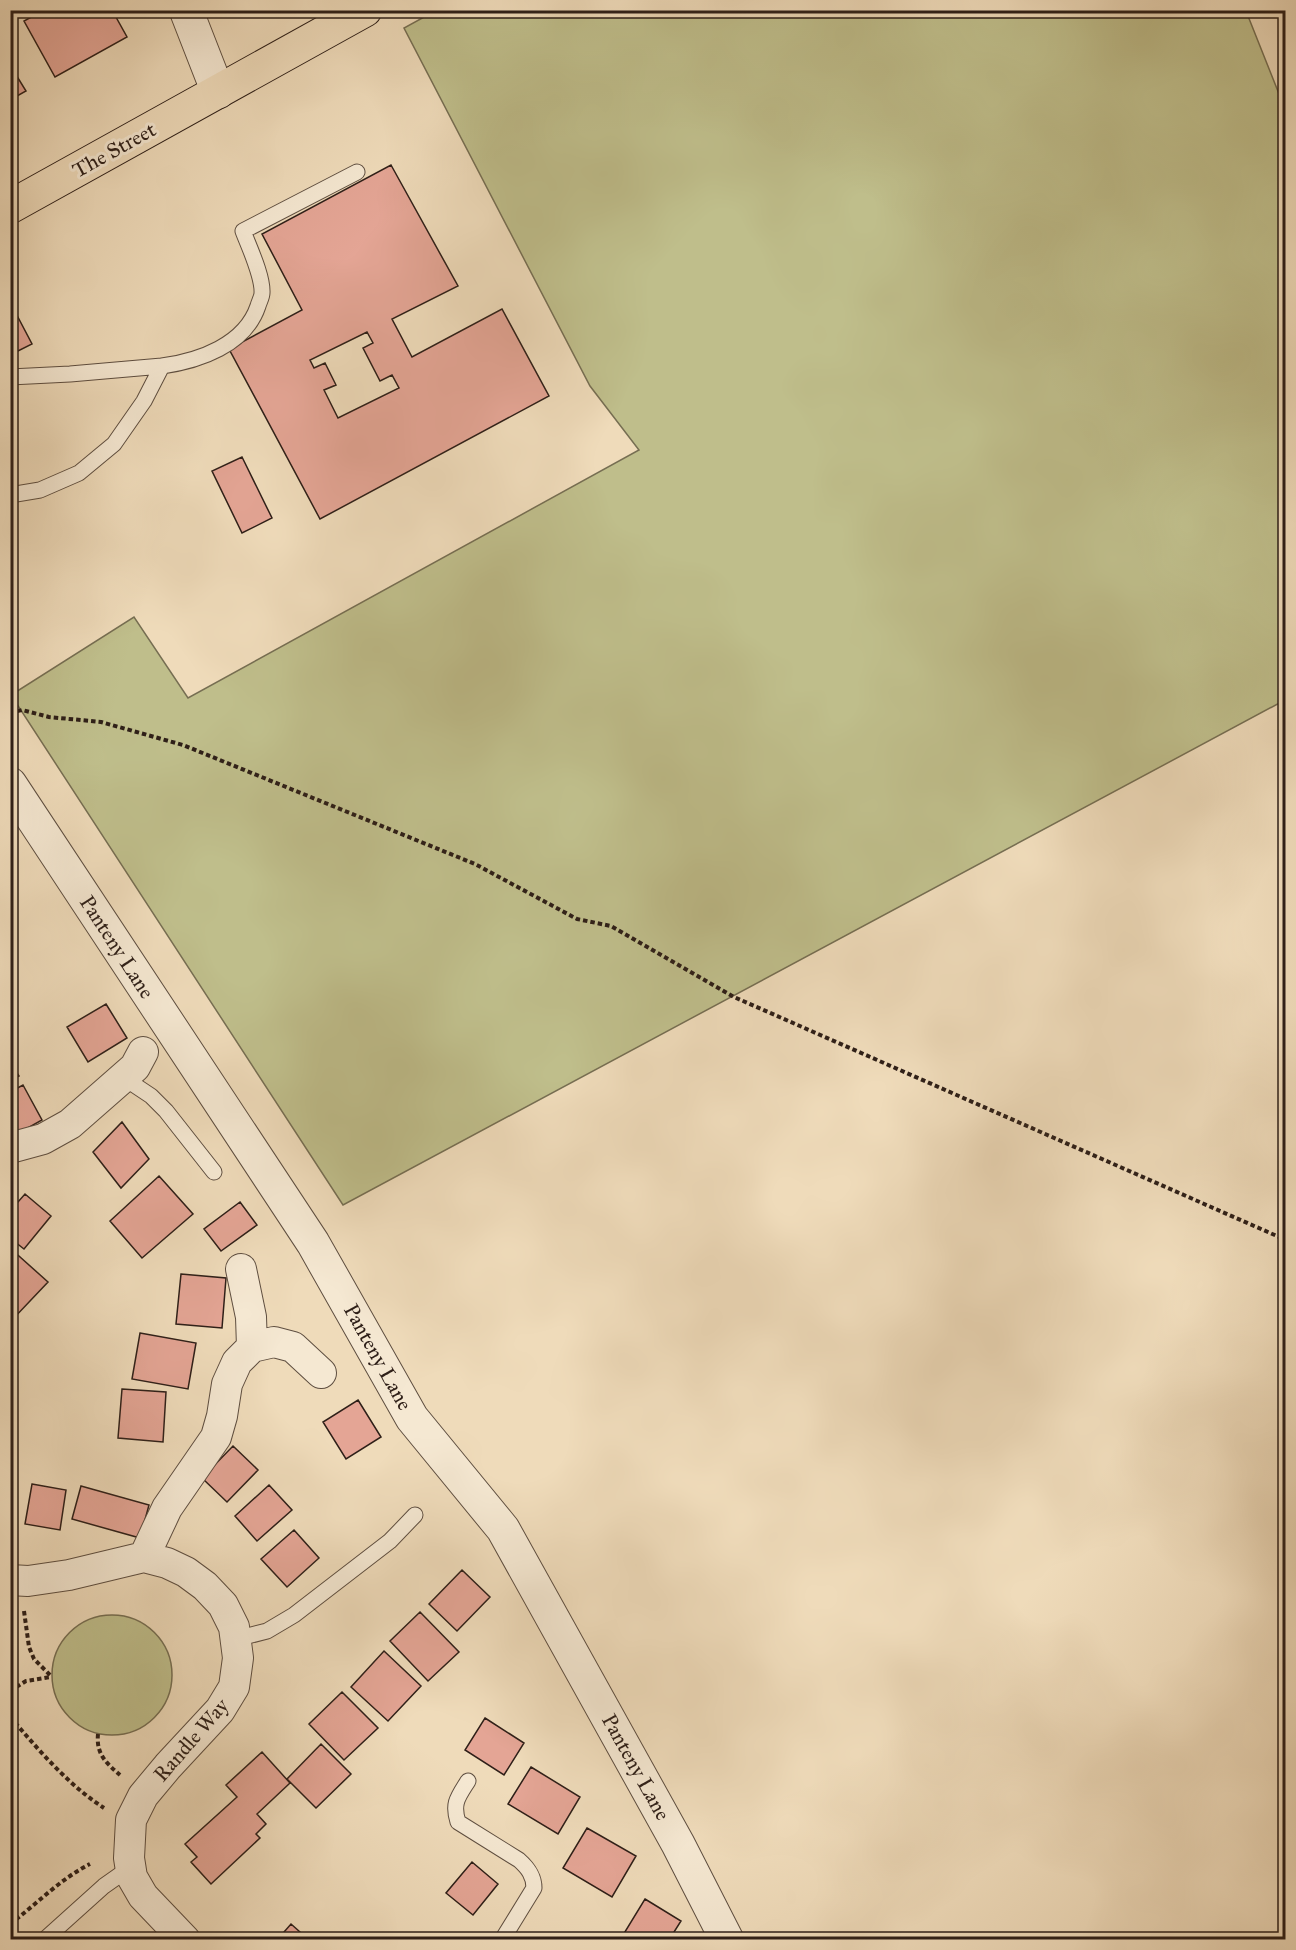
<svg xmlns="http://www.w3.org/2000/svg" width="1296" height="1950" font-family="'IM FELL Great Primer',serif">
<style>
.green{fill:#bfbe8b;stroke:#766e52;stroke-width:1.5}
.building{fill:#e4a595;stroke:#2e1f18;stroke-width:1.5;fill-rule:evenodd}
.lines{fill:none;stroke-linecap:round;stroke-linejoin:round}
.service-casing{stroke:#5e4e40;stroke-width:17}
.minor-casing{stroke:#5e4e40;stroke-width:32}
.tertiary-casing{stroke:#5e4e40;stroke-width:35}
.primary-casing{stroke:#2e1f18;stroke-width:35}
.path{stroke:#2e1f18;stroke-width:4;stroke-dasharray:4.5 3;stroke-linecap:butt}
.service{stroke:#f5e8d2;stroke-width:15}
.minor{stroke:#f5e8d2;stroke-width:30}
.tertiary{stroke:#f5e8d2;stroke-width:33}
.primary{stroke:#efdbba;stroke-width:33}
.labels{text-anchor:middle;stroke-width:6;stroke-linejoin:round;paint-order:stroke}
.street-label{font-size:21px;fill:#2e1f18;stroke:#f5e8d2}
</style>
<rect width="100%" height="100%" fill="#efdbba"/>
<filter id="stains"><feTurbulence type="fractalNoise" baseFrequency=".00333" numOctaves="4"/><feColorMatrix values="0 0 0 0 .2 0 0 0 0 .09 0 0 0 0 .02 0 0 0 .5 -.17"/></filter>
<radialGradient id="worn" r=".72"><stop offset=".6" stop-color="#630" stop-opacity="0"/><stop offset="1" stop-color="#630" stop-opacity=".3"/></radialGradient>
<path class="green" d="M435,11H1246L1285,109V700L343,1205L11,695L134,617L188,698L639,450L590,386L404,28Z
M52 1675a60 60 0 1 1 120 0a60 60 0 1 1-120 0Z"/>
<path class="building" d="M44,10H112L127,37L55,77L24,21Z
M10,65L26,91L10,100Z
M391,165L458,286L392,319L412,357L502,309L549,396L320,519L229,349L302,310L262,234ZM367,332L373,343L363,348L380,381L392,375L399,388L338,418L324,390L336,385L325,363L314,368L310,360Z
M10,302L32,344L10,355Z
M242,457L272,518L242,533L212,471Z
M106,1004L127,1038L88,1062L67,1027Z
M10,1062L19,1076L10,1081Z
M23,1085L42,1120L10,1138V1092Z
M122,1122L149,1159L121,1188L93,1152Z
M159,1176L193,1214L142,1258L110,1221Z
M25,1194L51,1216L24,1249L10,1238V1211Z
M240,1202L257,1225L221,1251L204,1229Z
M10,1248L48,1282L12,1320L10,1318Z
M181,1274L226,1278L222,1328L176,1324Z
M140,1333L196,1343L188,1389L132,1379Z
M122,1389L166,1392L163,1442L118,1438Z
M358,1400L381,1437L346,1459L323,1422Z
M233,1446L258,1470L227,1502L202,1478Z
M32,1484L66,1490L60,1530L25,1524Z
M269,1485L292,1510L257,1541L235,1516Z
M81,1486L149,1505L140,1538L72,1519Z
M294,1530L319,1558L287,1587L261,1559Z
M462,1570L490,1597L457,1631L429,1604Z
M420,1612L459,1652L428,1681L390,1641Z
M384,1651L421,1686L388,1721L351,1687Z
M342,1692L378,1728L344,1760L309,1724Z
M485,1718L524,1743L504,1775L465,1750Z
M321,1744L351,1774L316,1808L287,1779Z
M262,1752L290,1783L257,1814L266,1824L256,1834L260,1838L211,1884L191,1862L197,1857L185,1844L237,1797L226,1785Z
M531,1767L580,1797L558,1834L508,1804Z
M587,1828L636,1856L612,1897L563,1868Z
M472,1862L498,1884L473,1915L446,1893Z
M645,1899L681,1921L669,1940H630L623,1935Z
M291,1924L309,1940H277Z"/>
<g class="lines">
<defs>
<path id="service" d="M10,377L70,374L162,366
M10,495L40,490L79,473L114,444L144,401L162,366C199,361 245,345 258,306C259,302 262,297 262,293C263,276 249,247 243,231L357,172
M124,1078L151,1096L166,1111L214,1172
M236,1639L267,1631L294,1615L390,1541L415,1515
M468,1781C458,1797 452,1803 458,1822L519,1860C528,1868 534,1876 534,1888L502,1940
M44,1940L104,1886L131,1867"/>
<path id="minor" d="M10,1148L43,1139L70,1124L135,1067L143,1052
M241,1269L251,1317L252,1347
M144,1557L167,1508L216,1437L222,1416L227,1384L237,1362L252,1347L274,1342L293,1347L321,1373
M10,1580L28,1581L69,1575L144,1557L167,1563L186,1572L205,1586L223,1605L234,1627L238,1658L234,1687L220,1710L168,1766L143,1796L131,1820L129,1858L132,1877L143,1896L185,1940"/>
<path id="tertiary" d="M186,10L218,92
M10,784L313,1243L412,1418L503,1529L678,1844L727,1940"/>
<path id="primary" d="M10,207L365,10"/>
</defs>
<use href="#service" class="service-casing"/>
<use href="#minor" class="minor-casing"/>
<use href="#tertiary" class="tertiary-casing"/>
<use href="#primary" class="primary-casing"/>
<path class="path" d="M10,713L22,710L49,717L101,722L183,745L475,864L577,919L611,926L734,997L1286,1240
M24,1611L29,1647L34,1659L52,1677
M10,1691L26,1681L51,1677
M10,1717C40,1751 66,1783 104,1808
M98,1734C96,1754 106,1763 120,1775
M10,1924C37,1904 60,1879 90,1864"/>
<use href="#service" class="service"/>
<use href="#minor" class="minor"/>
<use href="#tertiary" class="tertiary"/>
<use href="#primary" class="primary"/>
</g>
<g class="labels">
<g class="street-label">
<text transform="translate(114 150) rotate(-29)" y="7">The Street</text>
<text transform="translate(117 947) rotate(57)" y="7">Panteny Lane</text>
<text transform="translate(378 1357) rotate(61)" y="7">Panteny Lane</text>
<text transform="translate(191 1740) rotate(-49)" y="7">Randle Way</text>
<text transform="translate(636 1767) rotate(61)" y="7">Panteny Lane</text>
</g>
</g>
<rect width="1296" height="1950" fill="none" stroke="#efdbba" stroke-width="36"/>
<rect x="12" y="12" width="1272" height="1926" fill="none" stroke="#2e1f18" stroke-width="3"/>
<rect x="18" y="18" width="1260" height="1914" fill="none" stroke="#2e1f18" stroke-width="1.5"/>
<rect width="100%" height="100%" filter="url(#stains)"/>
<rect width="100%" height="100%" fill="url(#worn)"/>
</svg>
